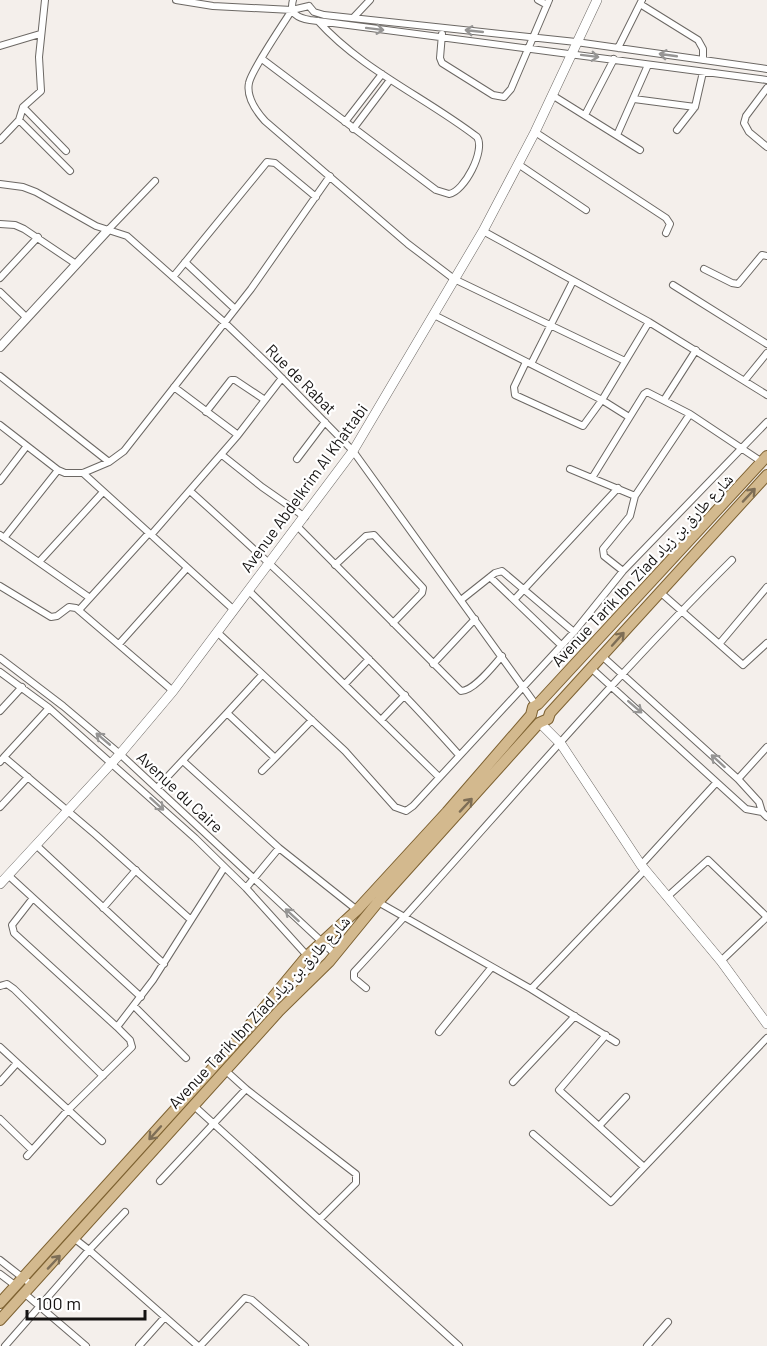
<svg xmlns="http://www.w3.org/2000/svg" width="767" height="1346" font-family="Barlow,'Noto Naskh Arabic',sans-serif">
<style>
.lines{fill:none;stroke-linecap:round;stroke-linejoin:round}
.minor-casing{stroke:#6c6864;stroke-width:8}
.tertiary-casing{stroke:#6c6864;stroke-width:10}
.secondary-casing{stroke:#6c6864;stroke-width:10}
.primary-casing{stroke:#7d6131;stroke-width:12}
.minor{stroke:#fff;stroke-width:6}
.tertiary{stroke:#fff;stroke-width:8}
.secondary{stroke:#fff;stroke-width:9}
.primary{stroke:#d3b98e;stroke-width:10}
.oneway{stroke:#969594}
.oneway2{stroke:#7e6e56}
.labels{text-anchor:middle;stroke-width:4.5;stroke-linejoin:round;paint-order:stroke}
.street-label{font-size:16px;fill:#151312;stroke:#fff}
</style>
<rect width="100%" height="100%" fill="#f4efeb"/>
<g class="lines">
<defs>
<path id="minor" d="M176,0L213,6L292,10
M293,0C289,14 298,18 310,20L767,80
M538,0L547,5
M640,4L698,40L703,49V60
M309,6L292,10C283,24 251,71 249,83C246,97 256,111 265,121L408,244L454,279L625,361
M309,6L314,12L324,15L576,42L767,69
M353,18L370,0
M442,34L440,58L442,63L493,95L504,97L511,89L549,0
M0,46L40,34
M618,48L642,0
M262,59L436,190L449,194C464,192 486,150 477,137C425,97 362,70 318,21
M767,88L746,116L744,123L749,132L767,147
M552,95L640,150
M634,99L695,107
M23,107L66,151
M585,115L614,59
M19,120L70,171
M345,122L382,74
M353,129L390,80
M677,130L695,107L703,72
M535,132L666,218L670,224L666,233
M617,135L648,65
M0,140L19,120L23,107L41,91L39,57L45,0
M518,164L586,210
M0,184L23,187L36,192L96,226L127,236L224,322L272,368L353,451L536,705
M0,224L15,225L24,229L76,264
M107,231L155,181
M483,231L649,322L767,395
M185,262L235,309
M704,269L732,283L738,284L762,255L767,256
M173,277L267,162L275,163L316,197
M0,278L38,237
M673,285L767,344
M0,292L27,318
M434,315L602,400L629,417
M526,362L514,387L515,395L583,426L602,400L649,322
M531,364L573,281
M0,376L109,462
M745,380L767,353
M174,387L238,435
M664,400L696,350
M206,412L231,380H235L265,400
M0,425L58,470L65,473H83L109,462L124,451L251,289L330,176
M222,455L262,487L305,517
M297,459L325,422
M570,469L635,496L690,414
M83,473L234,610
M592,478L644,394L647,392L690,414L762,462
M0,481L26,447
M190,491C283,575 376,661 459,755
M298,527L461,691C474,691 493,666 502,656
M0,535L90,598
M151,535L238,435L282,378
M4,538L58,470
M39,562L103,492
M335,565L366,536L374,535L423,588L422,593L393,623
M623,571L604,556L603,549L630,516L635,496
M490,577L561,645
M0,586L51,617L57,616L69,607L76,608L173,691
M249,591L439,777
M660,592L743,665L767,643
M461,600L495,573L502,571L574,632
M514,600L618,488
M79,610L149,533
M217,632L345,751L395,807L406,811L413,806L574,632L623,571L767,422
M720,643L767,587
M119,644L187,568
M602,656L738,779L759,802L762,812L767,817
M0,658L63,706L120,754L335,954
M433,664L475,619
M591,668L746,809L762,812
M0,672L49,708L195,838L246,888L321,971
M262,675L227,713L275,758L312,720
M345,684L369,659
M0,711L22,687
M382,719L405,695
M4,757L49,708
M183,761L279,848L357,910
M0,762L4,757L96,835L191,920
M262,771L275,758
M738,779L767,747
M157,788L227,713
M0,807L28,777
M36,845L164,964
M641,865L716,783
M8,875L141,997
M246,888L279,848
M667,897L708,860L767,917
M33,898L12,925L14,933L117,1027L153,980L224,868
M378,902L531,989L645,870
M103,908L136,870
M721,961L767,917
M0,986L7,984L14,989L103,1076
M366,988L354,978V972C481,835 600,691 732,560
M531,989L616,1042
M134,1006L186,1058
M439,1032L491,968
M606,1035L559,1090L644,1167
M0,1047L102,1141
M225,1070L246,1089L356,1174V1183L320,1219
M0,1082L17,1063
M513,1082L575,1016
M193,1105L459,1346
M0,1119L32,1150
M599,1126L626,1097
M533,1134L611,1202L767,1038
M27,1156L68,1110L132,1047L130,1040L117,1027
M160,1181L246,1089
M75,1239L89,1250L125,1212
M0,1260L32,1285
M0,1274L16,1286
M24,1293L86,1346
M5,1346L89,1250L198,1346
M139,1346L164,1318
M200,1346L245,1298L252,1300L305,1346
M647,1346L668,1322"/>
<path id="tertiary" d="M0,347L107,231"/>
<path id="secondary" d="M540,723L561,744L641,865L721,961L767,1024
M0,884L120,754L173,691L353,451L483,231L535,132L597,0"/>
<path id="primary" d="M0,1303L229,1050L307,956L357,910L447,812L531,715L533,707L538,704L767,456
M0,1320L279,1011L329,962L378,902L539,723L548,719L550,713L767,475"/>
</defs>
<use href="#minor" class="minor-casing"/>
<use href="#tertiary" class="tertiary-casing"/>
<use href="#secondary" class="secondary-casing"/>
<use href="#primary" class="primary-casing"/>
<use href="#minor" class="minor"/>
<use href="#tertiary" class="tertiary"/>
<use href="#secondary" class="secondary"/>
<use href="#primary" class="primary"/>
</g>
<defs><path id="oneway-shaft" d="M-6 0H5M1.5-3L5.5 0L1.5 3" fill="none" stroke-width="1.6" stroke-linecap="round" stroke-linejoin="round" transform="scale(1.5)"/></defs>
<g class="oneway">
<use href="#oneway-shaft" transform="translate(375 29) rotate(7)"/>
<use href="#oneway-shaft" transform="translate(474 31) rotate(-174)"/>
<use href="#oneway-shaft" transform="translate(668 55) rotate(-172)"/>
<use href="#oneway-shaft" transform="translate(590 56) rotate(7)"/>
<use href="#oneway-shaft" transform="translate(635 707) rotate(41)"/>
<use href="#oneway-shaft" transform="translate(103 739) rotate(-140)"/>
<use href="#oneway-shaft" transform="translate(718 761) rotate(-138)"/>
<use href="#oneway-shaft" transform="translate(157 804) rotate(42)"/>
<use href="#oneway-shaft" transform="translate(292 915) rotate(-138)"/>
</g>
<g class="oneway2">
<use href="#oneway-shaft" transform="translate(749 495) rotate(-47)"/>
<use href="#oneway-shaft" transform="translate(618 639) rotate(-48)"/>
<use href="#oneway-shaft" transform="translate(466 805) rotate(-47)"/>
<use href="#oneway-shaft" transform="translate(155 1133) rotate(132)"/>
<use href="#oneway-shaft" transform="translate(54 1262) rotate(-47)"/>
</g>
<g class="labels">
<g class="street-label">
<text transform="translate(301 379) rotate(45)" y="6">Rue de Rabat</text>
<text transform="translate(304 488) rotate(-54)" y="6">Avenue Abdelkrim Al Khattabi</text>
<text transform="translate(642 570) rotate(-47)" y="6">Avenue Tarik Ibn Ziad شارع طارق بن زياد</text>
<text transform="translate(180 792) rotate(43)" y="6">Avenue du Caire</text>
<text transform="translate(259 1012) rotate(-47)" y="6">Avenue Tarik Ibn Ziad شارع طارق بن زياد</text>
</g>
</g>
<path d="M27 1310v9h118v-9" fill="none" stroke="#151312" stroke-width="3"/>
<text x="36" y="1310" font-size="18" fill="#151312" stroke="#ffffff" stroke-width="4.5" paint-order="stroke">100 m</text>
</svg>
